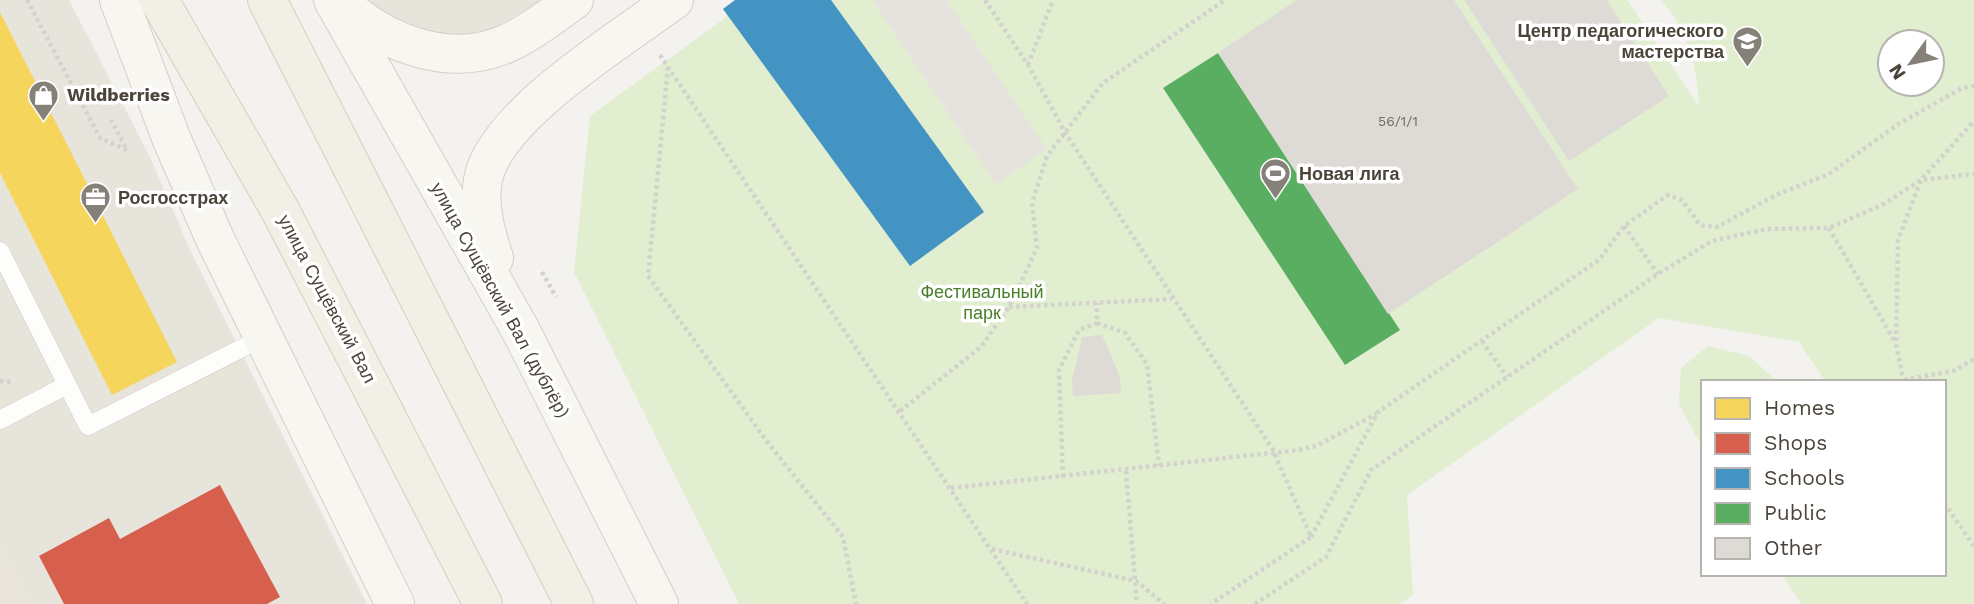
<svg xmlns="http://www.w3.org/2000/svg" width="1974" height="604" font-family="'Work Sans',sans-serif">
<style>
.residential{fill:#e7e4dc}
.education{fill:#eae5da}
.green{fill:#e1eecf;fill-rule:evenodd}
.parking{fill:#e6e3df}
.homes{fill:#f6d55c}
.shops{fill:#d6604d}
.schools{fill:#4393c3}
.public{fill:#5aae61}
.building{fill:#dedbd6}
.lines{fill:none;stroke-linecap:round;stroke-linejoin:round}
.service-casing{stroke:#d2d0cb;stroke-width:19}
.secondary-casing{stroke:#d3cfc5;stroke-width:40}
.primary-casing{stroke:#d6cebb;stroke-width:40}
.path{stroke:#d3d2cc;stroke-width:4.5;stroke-dasharray:3.5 3.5;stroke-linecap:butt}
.service{stroke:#fdfdfc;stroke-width:18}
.secondary{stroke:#f7f6f1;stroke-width:38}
.primary{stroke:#f2efe6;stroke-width:38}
.labels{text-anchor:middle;stroke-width:7;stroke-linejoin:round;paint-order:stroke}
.number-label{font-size:14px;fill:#706a61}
.poi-label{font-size:18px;font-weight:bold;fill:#4b4439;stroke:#fff;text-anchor:start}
.park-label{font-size:18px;fill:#4a7f2a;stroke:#fff}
.street-label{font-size:18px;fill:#4b4439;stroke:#fff}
</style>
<rect width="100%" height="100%" fill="#f4f2ee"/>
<path class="residential" d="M0,0H69L150,157L191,252L367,604H0Z
M362,0H541L483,35L414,36Z"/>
<path class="education" d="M0,543L36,604H0Z"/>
<path class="green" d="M735,0H1627L1699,106C1698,70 1687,25 1660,0H1974V604H1802L1781,574H1944V382H1826L1799,342L1659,318L1407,495L1413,595L1400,604H739L574,272L590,116L728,16L723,9ZM1890,42H1932V84H1890Z
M1708,346L1749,356L1778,382H1703V449L1679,404L1681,368Z"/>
<path class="parking" d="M872,0H946L1047,149L996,184Z"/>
<path class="homes" d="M0,12L177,362L112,395L0,173Z"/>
<path class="shops" d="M220,485L280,597L267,604H64L39,556L109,518L120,539Z"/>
<path class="schools" d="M735,0H831L984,212L910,266L723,9Z"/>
<path class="public" d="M1218,53L1400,330L1345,365L1163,88Z"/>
<path class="building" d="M1297,0H1454L1578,189L1388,314L1218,53Z
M1464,0H1607L1669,96L1569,161Z
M1102,335L1120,377L1121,393L1073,396L1072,380L1082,337Z"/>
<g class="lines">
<defs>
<path id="service" d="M0,251L88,426L262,338
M0,420L67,385"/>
<path id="secondary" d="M119,0L172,140L215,239L395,604
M333,0L520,329L659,604
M341,3C385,44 452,70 510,42C533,31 553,15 574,0
M494,258C486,233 478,206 483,180C494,116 623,38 674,0"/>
<path id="primary" d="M159,0L280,210L483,604
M267,0L574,604"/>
</defs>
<use href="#service" class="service-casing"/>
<use href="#secondary" class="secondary-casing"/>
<use href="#primary" class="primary-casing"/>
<path class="path" d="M27,0L100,138L127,150L111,120
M985,0L1028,65L1066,134L1273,450L1311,537L1211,604
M660,55L1027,604
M1028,65L1053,0
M668,67L648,276L768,443L843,537L856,604
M1624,226L1658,274
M1829,228L1895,342
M542,272L556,297
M1009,307L1172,299
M1097,323L1125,333L1147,364L1159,466
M1482,341L1507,377
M1904,380L1953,371L1974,359
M0,381L14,382
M1904,382L1896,345L1898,240L1921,180L1974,174
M900,411L981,347L1009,307L1037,248L1032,203L1047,156L1103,83L1225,0
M1126,471L1137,604
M1063,477L1059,370L1079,330L1097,323V303
M951,488L1299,450L1316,446L1376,414
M1944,503L1974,546
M1311,537L1378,412L1600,259L1624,226L1668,195L1682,200L1700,225L1717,227L1778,194L1829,174L1897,125L1962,88L1974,86
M992,549L1136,581L1164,604
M1255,604L1326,557L1371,470L1658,274L1712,241L1767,229L1829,228L1882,205L1921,180L1974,121"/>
<use href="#service" class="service"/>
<use href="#secondary" class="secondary"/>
<use href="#primary" class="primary"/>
</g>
<defs>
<symbol id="school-pin" viewBox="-11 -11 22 30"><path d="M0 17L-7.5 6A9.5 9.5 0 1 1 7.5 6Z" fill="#868178" stroke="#fff"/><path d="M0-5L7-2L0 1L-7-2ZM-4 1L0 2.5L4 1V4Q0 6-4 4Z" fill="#fff"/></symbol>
<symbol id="shop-pin" viewBox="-11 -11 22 30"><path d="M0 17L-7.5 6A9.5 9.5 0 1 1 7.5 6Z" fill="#868178" stroke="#fff"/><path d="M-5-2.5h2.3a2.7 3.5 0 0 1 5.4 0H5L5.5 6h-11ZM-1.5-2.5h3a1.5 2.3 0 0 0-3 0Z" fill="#fff"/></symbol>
<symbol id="stadium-pin" viewBox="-11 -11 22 30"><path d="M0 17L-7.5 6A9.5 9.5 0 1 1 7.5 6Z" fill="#868178" stroke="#fff"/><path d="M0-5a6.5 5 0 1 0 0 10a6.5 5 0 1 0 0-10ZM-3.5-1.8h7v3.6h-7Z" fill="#fff"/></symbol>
<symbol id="office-pin" viewBox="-11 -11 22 30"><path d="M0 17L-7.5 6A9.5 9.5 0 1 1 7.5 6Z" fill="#868178" stroke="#fff"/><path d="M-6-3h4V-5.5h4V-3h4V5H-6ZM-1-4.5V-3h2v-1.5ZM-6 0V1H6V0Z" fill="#fff"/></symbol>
</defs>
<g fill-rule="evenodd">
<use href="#school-pin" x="1730" y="24" width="35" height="47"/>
<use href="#shop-pin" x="26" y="78" width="35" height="47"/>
<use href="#stadium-pin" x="1258" y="156" width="35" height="47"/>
<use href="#office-pin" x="78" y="180" width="35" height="47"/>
</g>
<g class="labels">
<g class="number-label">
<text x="1398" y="126">56/1/1</text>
</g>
<g class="poi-label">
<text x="1724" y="37" text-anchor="end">Центр педагогического<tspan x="1724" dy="21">мастерства</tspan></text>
<text x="67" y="101">Wildberries</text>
<text x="1299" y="180">Новая лига</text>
<text x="118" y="204">Росгосстрах</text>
</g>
<g class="park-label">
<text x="982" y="298">Фестивальный<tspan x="982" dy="21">парк</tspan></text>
</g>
<g class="street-label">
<text transform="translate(327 299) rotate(62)" y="6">улица Сущёвский Вал</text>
<text transform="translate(500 300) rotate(61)" y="6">улица Сущёвский Вал (дублёр)</text>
</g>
</g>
<rect x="1701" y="380" width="245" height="196" fill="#ffffff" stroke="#b7b4b0" stroke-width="2"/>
<rect x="1715" y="398" width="35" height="21" fill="#f6d55c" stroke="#b7b4b0" stroke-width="2"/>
<text x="1764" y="415" font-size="21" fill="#4b4439">Homes</text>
<rect x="1715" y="433" width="35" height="21" fill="#d6604d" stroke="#b7b4b0" stroke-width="2"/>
<text x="1764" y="450" font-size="21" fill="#4b4439">Shops</text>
<rect x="1715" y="468" width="35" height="21" fill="#4393c3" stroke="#b7b4b0" stroke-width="2"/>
<text x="1764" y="485" font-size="21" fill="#4b4439">Schools</text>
<rect x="1715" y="503" width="35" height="21" fill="#5aae61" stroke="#b7b4b0" stroke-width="2"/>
<text x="1764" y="520" font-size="21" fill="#4b4439">Public</text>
<rect x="1715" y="538" width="35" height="21" fill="#dedbd6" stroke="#b7b4b0" stroke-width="2"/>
<text x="1764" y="555" font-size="21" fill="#4b4439">Other</text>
<g transform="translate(1911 63) rotate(237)"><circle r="33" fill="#ffffff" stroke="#b7b4b0" stroke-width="2"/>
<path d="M0-5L12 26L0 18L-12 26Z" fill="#868178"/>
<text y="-10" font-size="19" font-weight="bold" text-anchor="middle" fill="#4b4439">N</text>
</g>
</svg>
